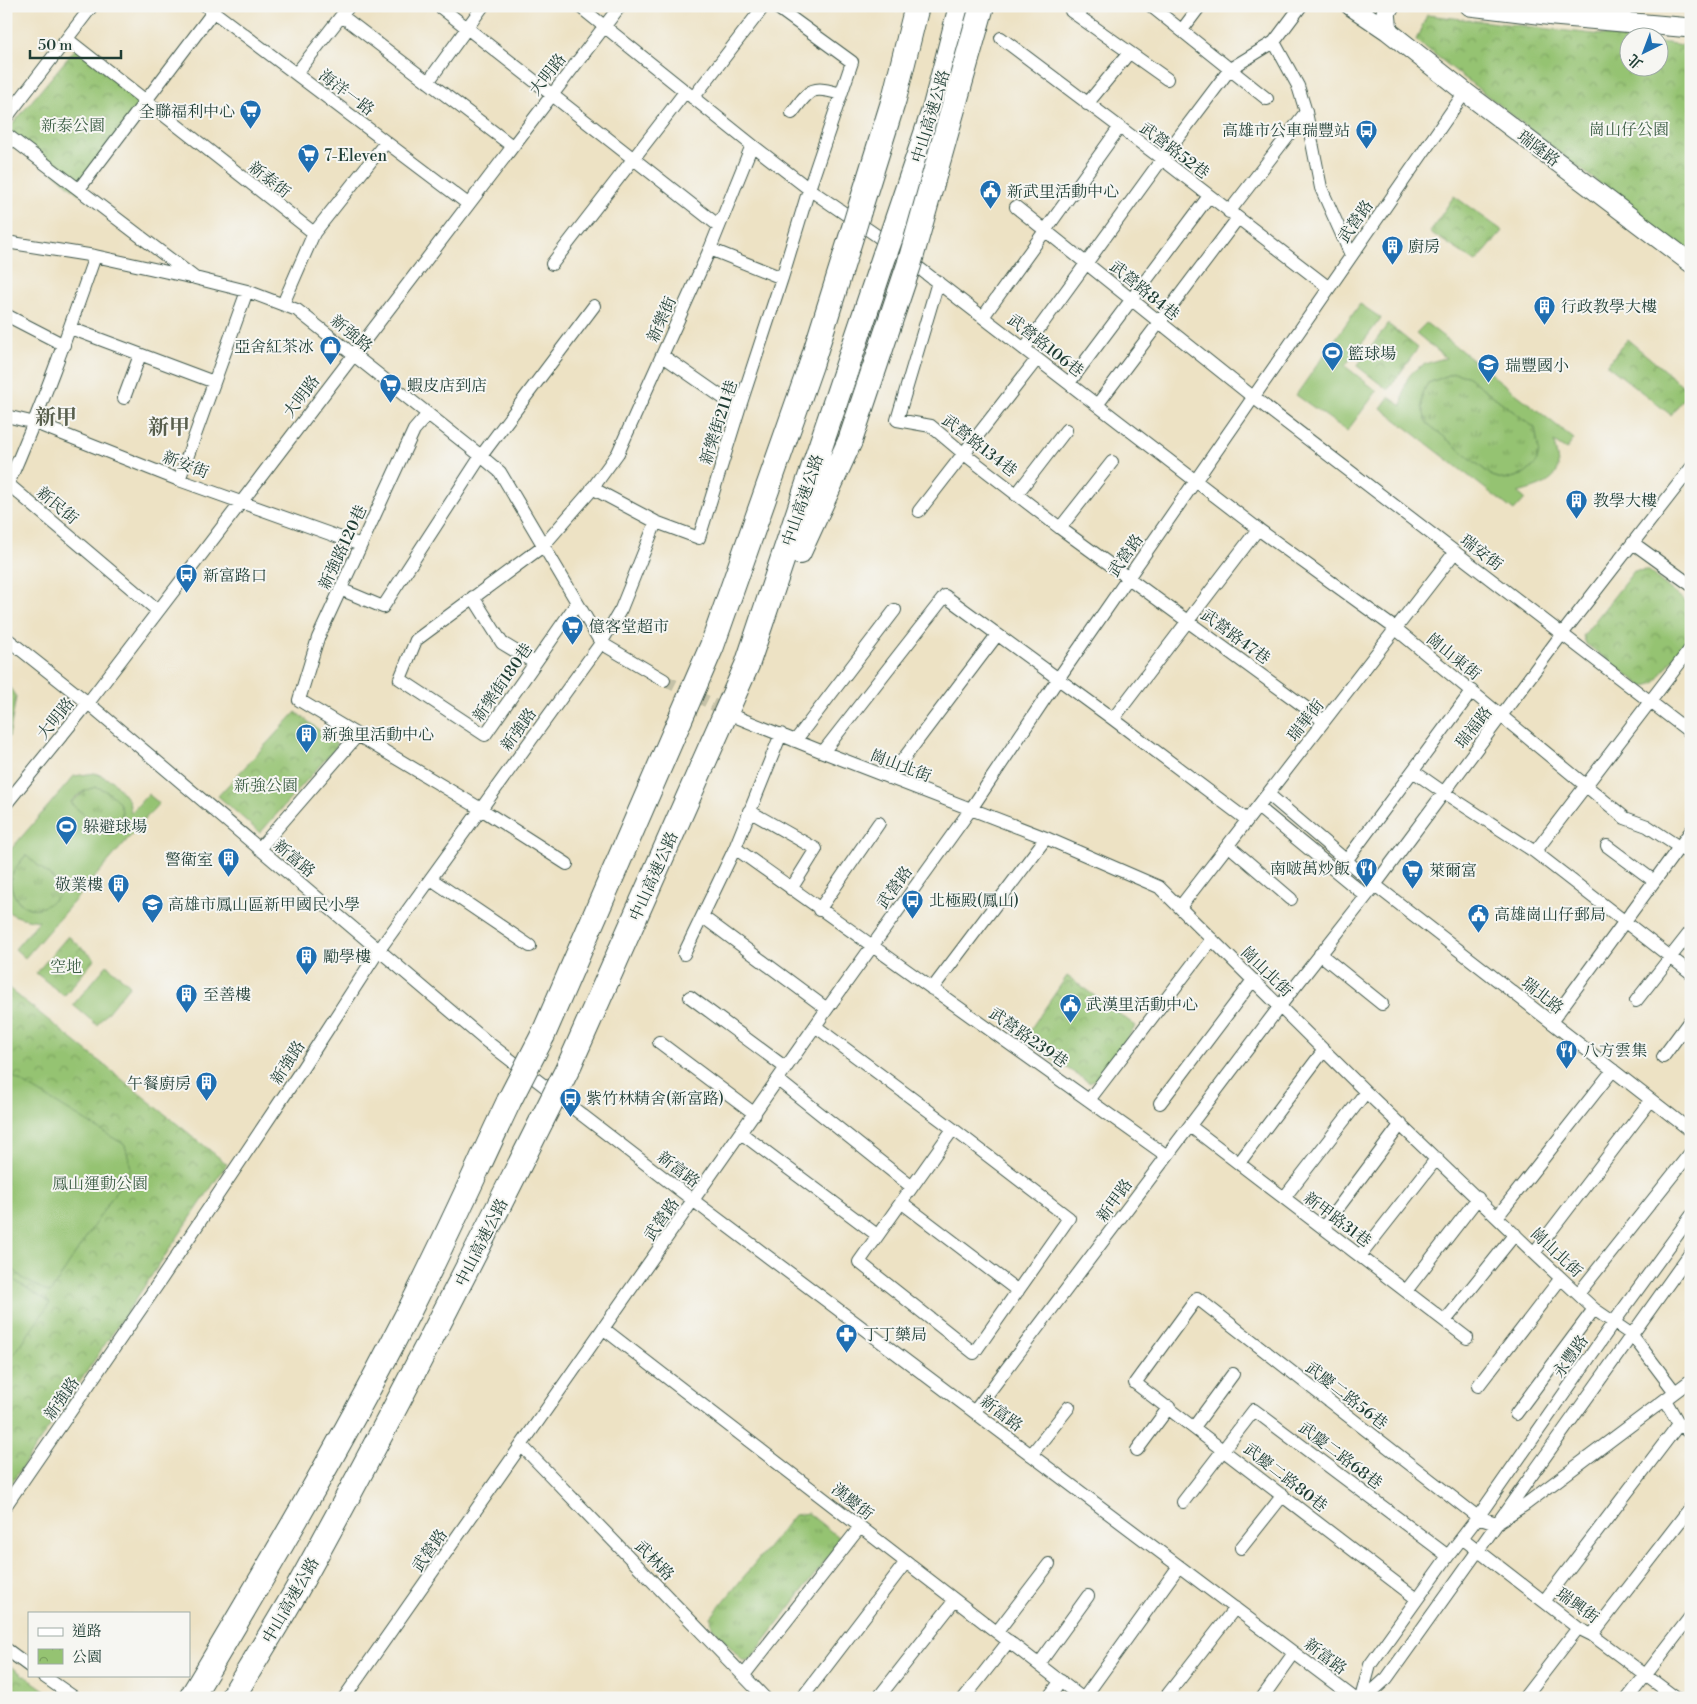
<svg xmlns="http://www.w3.org/2000/svg" width="1697" height="1704" font-family="'Libre Bodoni','Noto Serif TC',serif">
<style>
.grass{fill:url(#grass-tufts);stroke:#5a8053}
.park{fill:url(#park-crowns);stroke:#5a8053}
.garden{fill:#95c372;stroke:#5a8053;fill-rule:evenodd}
.lines{fill:none;stroke-linecap:round;stroke-linejoin:round}
.street-tunnel{stroke:#c4c1a7;stroke-width:12;stroke-dasharray:12 6;stroke-linecap:butt}
.street-casing{stroke:#3e564a;stroke-width:14}
.secondary-casing{stroke:#3e564a;stroke-width:21}
.highway-casing{stroke:#3e564a;stroke-width:26}
.street{stroke:#fff;stroke-width:12}
.secondary{stroke:#fff;stroke-width:19}
.highway{stroke:#fff;stroke-width:24}
.highway-bridge-casing{stroke:#3e564a;stroke-width:26;stroke-linecap:butt}
.highway-bridge{stroke:#fff;stroke-width:24}
.labels{text-anchor:middle;stroke-width:4;stroke-linejoin:round;paint-order:stroke}
.street-label{font-size:16px;fill:#1f3d34;stroke:#f6f6f2}
.poi-label{font-size:16px;fill:#1f3d34;stroke:#f6f6f2;text-anchor:start}
.park-label{font-size:16px;fill:#3c5e44;stroke:#f6f6f2}
.district-label{font-size:21px;font-weight:bold;fill:#585f4d;stroke:#f6f6f2}
</style>
<defs>
<pattern id="grass-tufts" width="24" height="20" patternUnits="userSpaceOnUse" patternTransform="scale(1.25)"><rect width="24" height="20" fill="#95c372"/><path d="M3 7l-1-3M5 7V3M7 7l1-3M15 17l-1-3M17 17v-4M19 17l1-3" fill="none" stroke="#79a05e"/></pattern>
<pattern id="park-crowns" width="20" height="18" patternUnits="userSpaceOnUse" patternTransform="scale(1.25)"><rect width="20" height="18" fill="#95c372"/><path d="M2 6a3 3 0 1 1 6 0M12 15a3 3 0 1 1 6 0" fill="none" stroke="#79a05e"/></pattern>
</defs>
<rect width="100%" height="100%" fill="#f6f6f2"/>
<filter id="ink" filterUnits="userSpaceOnUse"><feTurbulence type="fractalNoise" baseFrequency=".02" numOctaves="2"/><feDisplacementMap in="SourceGraphic" scale="10" xChannelSelector="R" yChannelSelector="G"/><feConvolveMatrix kernelMatrix="1 2 1 2 8 2 1 2 1" color-interpolation-filters="sRGB"/></filter>
<filter id="wash" filterUnits="userSpaceOnUse"><feTurbulence type="fractalNoise" baseFrequency=".0096" numOctaves="4" result="noise"/><feDisplacementMap in="SourceGraphic" scale="20" xChannelSelector="R" yChannelSelector="G"/><feGaussianBlur stdDeviation="1.12" result="paint"/><feColorMatrix in="noise" values="0 0 0 0 0 0 0 0 0 0 0 0 0 0 0 0 0 1.4 0 .05"/><feComposite in="paint" operator="in"/></filter>
<g filter="url(#wash)">
<rect width="100%" height="100%" fill="#ede2c4"/>
<path class="grass" d="M1454,373L1467,376L1535,428L1539,451L1536,464L1525,474L1505,480L1492,476L1427,423L1422,408V393L1428,383Z
M96,787C110,791 126,803 121,819C119,825 113,831 109,836L70,803L88,789Z
M26,855L64,888C58,896 50,906 40,908C23,912 9,894 11,878C12,870 21,862 26,855Z
M808,1513L838,1537L837,1545L751,1659L743,1661L712,1627L711,1617L794,1515Z"/>
<path class="park" d="M1427,15L1629,38L1630,68H1660V42L1691,46V255L1416,40Z
M76,48L147,105L79,194L6,132Z
M1454,196L1503,231L1476,262L1430,232Z
M1388,324L1418,348L1388,390L1357,366Z
M1627,339L1689,391L1671,415L1607,365Z
M1647,570L1691,606V634L1655,683L1644,687L1586,644L1583,636L1634,571Z
M296,712L338,745L260,833L218,796Z
M68,936L95,959L64,996L36,973Z
M1067,976L1136,1026L1098,1078L1090,1083L1023,1040Z
M6,986L227,1164L6,1491Z
M6,1663L56,1698H6Z"/>
<path class="garden" d="M1360,304L1381,318L1345,366L1377,391L1347,431L1296,395Z
M1426,323L1574,439L1566,450L1554,442C1555,450 1558,458 1558,466C1558,484 1531,489 1518,493L1525,499L1514,511L1381,408L1389,397L1402,406C1403,398 1404,389 1406,382C1412,366 1432,361 1446,358L1416,333ZM1454,373L1467,376L1535,428L1539,451L1536,464L1525,474L1505,480L1492,476L1427,423L1422,408V393L1428,383Z
M6,682L16,697L9,737L6,740Z
M95,773L113,781L129,801L131,813L148,794L159,803L25,958L15,949L39,921C28,919 15,918 6,910V855L74,776ZM96,787C110,791 126,803 121,819C119,825 113,831 109,835L70,803C76,795 86,789 96,787ZM26,855L64,888C58,896 49,906 39,908C22,912 9,894 11,878C12,871 21,861 26,855Z
M107,965L130,985L97,1025L73,1005Z
M6,1075H10L125,1145L131,1168L50,1293L25,1280L6,1263Z
M6,1275L50,1303L6,1366Z"/>
</g>
<g filter="url(#ink)">
<g class="lines">
<path class="street-tunnel" d="M664,680L730,713"/>
<defs>
<path id="street" d="M206,6L468,204
M439,6L719,226
M775,6L852,62L809,189L782,278
M1151,6L1267,99
M1071,11L1167,79
M342,16L512,146
M1624,22L1625,6
M1182,30L1200,6
M1001,38L1162,159L1329,288
M67,39L314,233L283,304
M1274,42L1298,86L1306,112L1321,188L1351,255
M296,74L349,6
M428,82L483,6
M693,98L764,6
M1087,104L1129,53
M792,113C810,89 811,85 841,94
M6,118L92,6
M6,134L195,278L247,291L297,310L481,456L500,472L601,643L664,680
M752,145L809,189L876,235L1258,529L1396,629L1625,818L1647,826L1691,855
M79,189L213,12
M1016,207L1253,397L1691,733
M1229,212L1306,112
M314,233L386,142
M6,242L95,256L190,277
M95,256C68,333 41,409 8,484L158,611
M552,264L685,92
M938,282L897,420L931,426L963,453L1060,528L1324,721
M6,315L64,345
M983,317L1119,128
M70,328L214,382
M1024,349L1162,159L1230,69L1274,42L1301,6
M663,356L739,409
M1069,383L1209,196
M124,398L140,355
M1097,405L1238,218
M428,414L414,430L318,638L299,700L481,809L567,864
M6,416L35,423L179,480L361,545
M179,480L247,291
M592,488L656,522L699,538L739,409L782,278L710,249
M1016,495L1066,430
M919,511L1037,359
M1060,528L1112,462
M1633,543L1691,585
M340,589L383,607L481,456L594,306
M473,597L502,643L535,663
M577,603L485,735L400,679L416,640L543,546L589,493L618,453L710,249L752,145L579,6
M6,638L88,703L486,1041L694,1201L1354,1698
M1691,648L1535,852L1691,973
M739,718L823,752L1046,838L1159,887L1366,1092L1534,1253L1594,1309L1632,1335L1675,1392
M1113,719L1258,529
M795,741L895,610
M823,752L945,596L1113,719L1247,820
M1413,771L1443,792L1535,852
M889,778L997,635
M1268,794L1375,885L1691,1131
M6,804L88,703L620,6
M1258,807L1366,896
M749,811L816,849L791,889
M1228,845L1291,899
M1607,846L1654,881
M735,848L1167,1156
M259,849L357,736
M1346,861L1472,691
M431,879L530,946
M1180,907L1455,552
M819,910L879,823
M703,917L827,1009
M684,954L735,848L781,734
M1320,954L1382,1004
M932,989L1046,838
M690,997L786,1068
M1636,1001L1691,931
M1551,1022L1691,831
M815,1026L953,1129L1069,1218L974,1353L859,1262L953,1129
M659,1042L755,1114
M1663,1057L1691,1019
M778,1080L912,1187
M1089,1100L1212,939
M1160,1103L1253,980
M1190,1126L1467,1338
M741,1133L877,1235
M1239,1163L1324,1050
M1284,1198L1366,1092
M901,1202L1018,1291
M1497,1217L1613,1070
M1323,1228L1401,1124
M1534,1253L1651,1100
M1360,1256L1437,1158
M1406,1291L1478,1198
M1578,1294L1691,1152
M1445,1321L1515,1234
M604,1329L1082,1698
M1478,1386L1561,1278
M1665,1400L1679,1424L1691,1434
M974,1412L1280,1006L1375,885L1562,634L1691,468
M1516,1414L1594,1309
M1194,1427L1233,1374
M522,1446L765,1698
M1137,1450L1169,1407
M1031,1455L1069,1407
M1183,1502L1254,1410L1448,1556
M6,1505L160,1281L302,1069L379,950L601,643L621,609L656,522
M1462,1538L1578,1628L1592,1635L1676,1698
M1241,1548L1283,1495
M1417,1599L1135,1383L1197,1298L1470,1511L1478,1517L1496,1523L1526,1504L1691,1380
M1545,1600L1679,1424
M997,1632L1049,1564
M1592,1635L1691,1507
M6,1649L29,1666
M1039,1664L1088,1596
M42,1675L75,1698
M744,1675L860,1527
M344,1698L827,1009L971,809L1058,679L1465,92
M802,1698L906,1562
M878,1698L955,1600
M964,1698L1009,1641
M1048,1698L1061,1681
M1084,1698L1179,1566
M1165,1698L1235,1608
M1262,1698L1294,1653
M1361,1698L1370,1665L1448,1556L1478,1517L1614,1322L1691,1216
M1365,1698L1387,1678L1691,1252
M1524,1698L1578,1628
M1628,1698L1691,1616"/>
<path id="secondary" d="M1351,6L1388,31L1465,92L1691,263
M1470,6L1554,16L1691,28
M1388,31L1386,12L1390,6"/>
<path id="highway" d="M859,211L894,99L917,6
M892,234L934,110L961,6
M799,552L850,441
M543,1035L712,646L811,365L853,231
M569,1066L747,665L885,254
M191,1698C265,1574 338,1450 403,1323C441,1250 474,1175 509,1101
M232,1698C255,1660 279,1622 300,1584C385,1431 464,1276 542,1120"/>
</defs>
<use href="#street" class="street-casing"/>
<use href="#secondary" class="secondary-casing"/>
<use href="#highway" class="highway-casing"/>
<use href="#street" class="street"/>
<use href="#secondary" class="secondary"/>
<use href="#highway" class="highway"/>
<defs>
<path id="highway-bridge" d="M853,231L859,211
M885,254L892,234
M850,441L909,265L982,6
M509,1101L543,1035
M542,1120L569,1066"/>
</defs>
<use href="#highway-bridge" class="highway-bridge-casing"/>
<use href="#highway-bridge" class="highway-bridge"/>
</g>
</g>
<defs>
<symbol id="supermarket-pin" viewBox="-11 -11 22 30"><path d="M0 17L-7.5 6A9.5 9.5 0 1 1 7.5 6Z" fill="#1f6fb2" stroke="#f6f6f2"/><path d="M-6-5.5h2.5l.6 2H6L4.5 2H-2.5L-4.4-4H-6ZM-1.5 3.2a1.3 1.3 0 1 0 .1 0ZM3 3.2a1.3 1.3 0 1 0 .1 0Z" fill="#fff"/></symbol>
<symbol id="bus-pin" viewBox="-11 -11 22 30"><path d="M0 17L-7.5 6A9.5 9.5 0 1 1 7.5 6Z" fill="#1f6fb2" stroke="#f6f6f2"/><path d="M-5-6H5V4H4V6H2V4H-2V6H-4V4H-5ZM-3.5-4V0h7V-4ZM-3.5 1.2v1.5H-2V1.2ZM2 1.2v1.5H3.5V1.2Z" fill="#fff"/></symbol>
<symbol id="civic-pin" viewBox="-11 -11 22 30"><path d="M0 17L-7.5 6A9.5 9.5 0 1 1 7.5 6Z" fill="#1f6fb2" stroke="#f6f6f2"/><path d="M-.6-6.5H3V-4.5H.6V-3L4-1V1h2V6H-6V1h2V-1L-.6-3ZM-1.2 2.5V6h2.4V2.5Z" fill="#fff"/></symbol>
<symbol id="building-pin" viewBox="-11 -11 22 30"><path d="M0 17L-7.5 6A9.5 9.5 0 1 1 7.5 6Z" fill="#1f6fb2" stroke="#f6f6f2"/><path d="M-4-6H4V6H1V3H-1V6H-4ZM-2.5-4.3h1.7v1.8h-1.7ZM.8-4.3h1.7v1.8H.8ZM-2.5-1h1.7V.8h-1.7ZM.8-1h1.7V.8H.8Z" fill="#fff"/></symbol>
<symbol id="shop-pin" viewBox="-11 -11 22 30"><path d="M0 17L-7.5 6A9.5 9.5 0 1 1 7.5 6Z" fill="#1f6fb2" stroke="#f6f6f2"/><path d="M-5-2.5h2.3a2.7 3.5 0 0 1 5.4 0H5L5.5 6h-11ZM-1.5-2.5h3a1.5 2.3 0 0 0-3 0Z" fill="#fff"/></symbol>
<symbol id="stadium-pin" viewBox="-11 -11 22 30"><path d="M0 17L-7.5 6A9.5 9.5 0 1 1 7.5 6Z" fill="#1f6fb2" stroke="#f6f6f2"/><path d="M0-5a6.5 5 0 1 0 0 10a6.5 5 0 1 0 0-10ZM-3.5-1.8h7v3.6h-7Z" fill="#fff"/></symbol>
<symbol id="school-pin" viewBox="-11 -11 22 30"><path d="M0 17L-7.5 6A9.5 9.5 0 1 1 7.5 6Z" fill="#1f6fb2" stroke="#f6f6f2"/><path d="M0-5L7-2L0 1L-7-2ZM-4 1L0 2.5L4 1V4Q0 6-4 4Z" fill="#fff"/></symbol>
<symbol id="restaurant-pin" viewBox="-11 -11 22 30"><path d="M0 17L-7.5 6A9.5 9.5 0 1 1 7.5 6Z" fill="#1f6fb2" stroke="#f6f6f2"/><path d="M-5-6h1v4h1v-4h1v4h1v-4h1v5L-1.5 .5V6h-2V.5L-5-1ZM5-6V6H3V1.5H1.5Q1.5-4 5-6Z" fill="#fff"/></symbol>
<symbol id="pharmacy-pin" viewBox="-11 -11 22 30"><path d="M0 17L-7.5 6A9.5 9.5 0 1 1 7.5 6Z" fill="#1f6fb2" stroke="#f6f6f2"/><path d="M-2-6h4v4h4v4h-4v4h-4v-4h-4v-4h4Z" fill="#fff"/></symbol>
</defs>
<g fill-rule="evenodd">
<use href="#supermarket-pin" x="238" y="98" width="25" height="34"/>
<use href="#bus-pin" x="1354" y="118" width="25" height="34"/>
<use href="#supermarket-pin" x="296" y="142" width="25" height="34"/>
<use href="#civic-pin" x="978" y="178" width="25" height="34"/>
<use href="#building-pin" x="1380" y="234" width="25" height="34"/>
<use href="#building-pin" x="1532" y="294" width="25" height="34"/>
<use href="#shop-pin" x="318" y="334" width="25" height="34"/>
<use href="#stadium-pin" x="1320" y="340" width="25" height="34"/>
<use href="#school-pin" x="1476" y="352" width="25" height="34"/>
<use href="#supermarket-pin" x="378" y="372" width="25" height="34"/>
<use href="#building-pin" x="1564" y="488" width="25" height="34"/>
<use href="#bus-pin" x="174" y="562" width="25" height="34"/>
<use href="#supermarket-pin" x="560" y="614" width="25" height="34"/>
<use href="#building-pin" x="294" y="722" width="25" height="34"/>
<use href="#stadium-pin" x="54" y="814" width="25" height="34"/>
<use href="#building-pin" x="216" y="846" width="25" height="34"/>
<use href="#restaurant-pin" x="1354" y="856" width="25" height="34"/>
<use href="#supermarket-pin" x="1400" y="858" width="25" height="34"/>
<use href="#building-pin" x="106" y="872" width="25" height="34"/>
<use href="#bus-pin" x="900" y="888" width="25" height="34"/>
<use href="#school-pin" x="140" y="892" width="25" height="34"/>
<use href="#civic-pin" x="1466" y="902" width="25" height="34"/>
<use href="#building-pin" x="294" y="944" width="25" height="34"/>
<use href="#building-pin" x="174" y="982" width="25" height="34"/>
<use href="#civic-pin" x="1058" y="992" width="25" height="34"/>
<use href="#restaurant-pin" x="1554" y="1038" width="25" height="34"/>
<use href="#building-pin" x="194" y="1070" width="25" height="34"/>
<use href="#bus-pin" x="558" y="1086" width="25" height="34"/>
<use href="#pharmacy-pin" x="834" y="1322" width="25" height="34"/>
</g>
<g class="labels">
<g class="street-label">
<text transform="translate(547 74) rotate(-52)" y="6">大明路</text>
<text transform="translate(347 92) rotate(37)" y="6">海洋一路</text>
<text transform="translate(930 116) rotate(-73)" y="6">中山高速公路</text>
<text transform="translate(1539 148) rotate(37)" y="6">瑞隆路</text>
<text transform="translate(1175 150) rotate(37)" y="6">武營路52巷</text>
<text transform="translate(270 179) rotate(38)" y="6">新泰街</text>
<text transform="translate(1355 221) rotate(-55)" y="6">武營路</text>
<text transform="translate(1145 290) rotate(39)" y="6">武營路84巷</text>
<text transform="translate(661 319) rotate(-66)" y="6">新樂街</text>
<text transform="translate(352 333) rotate(39)" y="6">新強路</text>
<text transform="translate(1046 345) rotate(38)" y="6">武營路106巷</text>
<text transform="translate(301 396) rotate(-53)" y="6">大明路</text>
<text transform="translate(718 422) rotate(-72)" y="6">新樂街211巷</text>
<text transform="translate(980 445) rotate(38)" y="6">武營路134巷</text>
<text transform="translate(186 464) rotate(21)" y="6">新安街</text>
<text transform="translate(802 500) rotate(-71)" y="6">中山高速公路</text>
<text transform="translate(58 505) rotate(40)" y="6">新民街</text>
<text transform="translate(342 547) rotate(-65)" y="6">新強路120巷</text>
<text transform="translate(1482 552) rotate(37)" y="6">瑞安街</text>
<text transform="translate(1125 555) rotate(-55)" y="6">武營路</text>
<text transform="translate(1236 636) rotate(36)" y="6">武營路47巷</text>
<text transform="translate(1454 656) rotate(39)" y="6">崗山東街</text>
<text transform="translate(502 682) rotate(-55)" y="6">新樂街180巷</text>
<text transform="translate(55 718) rotate(-51)" y="6">大明路</text>
<text transform="translate(1305 720) rotate(-52)" y="6">瑞華街</text>
<text transform="translate(1473 727) rotate(-52)" y="6">瑞福路</text>
<text transform="translate(518 729) rotate(-54)" y="6">新強路</text>
<text transform="translate(901 765) rotate(21)" y="6">崗山北街</text>
<text transform="translate(295 858) rotate(40)" y="6">新富路</text>
<text transform="translate(653 876) rotate(-66)" y="6">中山高速公路</text>
<text transform="translate(894 887) rotate(-54)" y="6">武營路</text>
<text transform="translate(1267 971) rotate(44)" y="6">崗山北街</text>
<text transform="translate(1543 995) rotate(38)" y="6">瑞北路</text>
<text transform="translate(1029 1037) rotate(35)" y="6">武營路239巷</text>
<text transform="translate(287 1062) rotate(-57)" y="6">新強路</text>
<text transform="translate(679 1169) rotate(37)" y="6">新富路</text>
<text transform="translate(1114 1200) rotate(-54)" y="6">新甲路</text>
<text transform="translate(661 1219) rotate(-55)" y="6">武營路</text>
<text transform="translate(1338 1219) rotate(37)" y="6">新甲路31巷</text>
<text transform="translate(481 1242) rotate(-63)" y="6">中山高速公路</text>
<text transform="translate(1557 1252) rotate(43)" y="6">崗山北街</text>
<text transform="translate(1570 1356) rotate(-55)" y="6">永豐路</text>
<text transform="translate(1347 1395) rotate(38)" y="6">武慶二路56巷</text>
<text transform="translate(61 1398) rotate(-55)" y="6">新強路</text>
<text transform="translate(1002 1413) rotate(37)" y="6">新富路</text>
<text transform="translate(1341 1455) rotate(37)" y="6">武慶二路68巷</text>
<text transform="translate(1286 1477) rotate(38)" y="6">武慶二路80巷</text>
<text transform="translate(853 1501) rotate(38)" y="6">漢慶街</text>
<text transform="translate(429 1550) rotate(-55)" y="6">武營路</text>
<text transform="translate(655 1560) rotate(46)" y="6">武林路</text>
<text transform="translate(290 1600) rotate(-60)" y="6">中山高速公路</text>
<text transform="translate(1578 1605) rotate(36)" y="6">瑞興街</text>
<text transform="translate(1326 1656) rotate(37)" y="6">新富路</text>
</g>
<g class="poi-label">
<text x="235" y="117" text-anchor="end">全聯福利中心</text>
<text x="1350" y="136" text-anchor="end">高雄市公車瑞豐站</text>
<text x="324" y="161">7-Eleven</text>
<text x="1007" y="197">新武里活動中心</text>
<text x="1408" y="252">廚房</text>
<text x="1561" y="312">行政教學大樓</text>
<text x="314" y="352" text-anchor="end">亞舍紅茶冰</text>
<text x="1348" y="359">籃球場</text>
<text x="1505" y="371">瑞豐國小</text>
<text x="407" y="391">蝦皮店到店</text>
<text x="1593" y="506">教學大樓</text>
<text x="203" y="581">新富路口</text>
<text x="589" y="632">億客堂超市</text>
<text x="322" y="740">新強里活動中心</text>
<text x="83" y="832">躲避球場</text>
<text x="213" y="865" text-anchor="end">警衛室</text>
<text x="1350" y="874" text-anchor="end">南啵萬炒飯</text>
<text x="1429" y="876">萊爾富</text>
<text x="103" y="890" text-anchor="end">敬業樓</text>
<text x="929" y="906">北極殿(鳳山)</text>
<text x="168" y="910">高雄市鳳山區新甲國民小學</text>
<text x="1494" y="920">高雄崗山仔郵局</text>
<text x="323" y="962">勵學樓</text>
<text x="203" y="1000">至善樓</text>
<text x="1086" y="1010">武漢里活動中心</text>
<text x="1583" y="1056">八方雲集</text>
<text x="191" y="1089" text-anchor="end">午餐廚房</text>
<text x="586" y="1104">紫竹林精舍(新富路)</text>
<text x="863" y="1340">丁丁藥局</text>
</g>
<g class="park-label">
<text x="73" y="131">新泰公園</text>
<text x="1629" y="135">崗山仔公園</text>
<text x="266" y="791">新強公園</text>
<text x="66" y="972">空地</text>
<text x="100" y="1189">鳳山運動公園</text>
</g>
<g class="district-label">
<text x="56" y="424">新甲</text>
<text x="169" y="434">新甲</text>
</g>
</g>
<rect width="1697" height="1704" fill="none" stroke="#f6f6f2" stroke-width="25"/>
<rect x="28" y="1612" width="162" height="65" fill="#f6f6f2" stroke="#a0aca6"/>
<rect x="38" y="1628" width="25" height="8" fill="#ffffff" stroke="#a0aca6"/>
<text x="72" y="1636" font-size="15" fill="#1f3d34">道路</text>
<rect x="38" y="1649" width="25" height="15" fill="url(#park-crowns)" stroke="#a0aca6"/>
<text x="72" y="1662" font-size="15" fill="#1f3d34">公園</text>
<g transform="translate(1644 52) rotate(222)"><circle r="24" fill="#f6f6f2" stroke="#a0aca6"/>
<path d="M0-4L9 19L0 12L-9 19Z" fill="#1f6fb2"/>
<text y="-8" font-size="14" font-weight="bold" text-anchor="middle" fill="#1f3d34">北</text>
</g>
<path d="M30 50v8h91v-8" fill="none" stroke="#1f3d34" stroke-width="2.5"/>
<text x="38" y="50" font-size="15" fill="#1f3d34" stroke="#f6f6f2" stroke-width="4" paint-order="stroke">50 m</text>
</svg>
